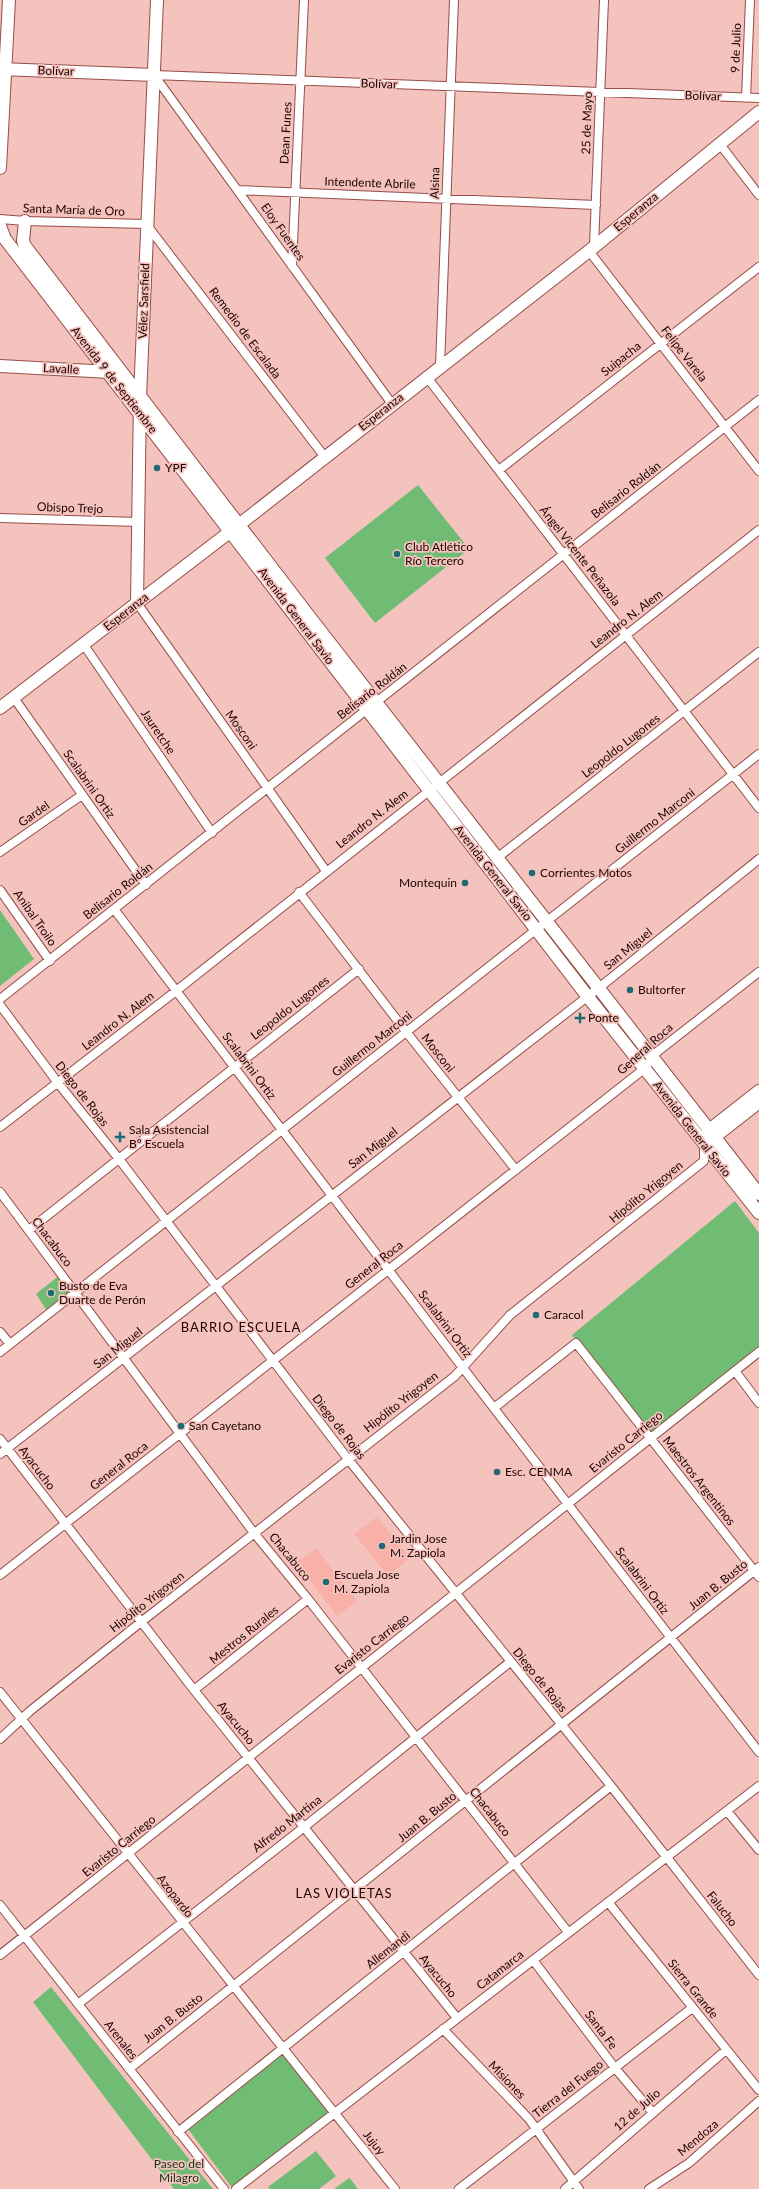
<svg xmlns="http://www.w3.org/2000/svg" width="759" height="2189" font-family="Lato,sans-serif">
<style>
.built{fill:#f8b0a9}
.green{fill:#70bc75}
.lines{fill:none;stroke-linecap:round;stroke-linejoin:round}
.street-casing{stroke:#954d48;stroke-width:10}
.secondary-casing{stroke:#954d48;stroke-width:14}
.street{stroke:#fff;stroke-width:8}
.secondary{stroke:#fff;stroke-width:12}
.poi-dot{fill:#1f6a72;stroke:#f5c3bd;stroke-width:1.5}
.labels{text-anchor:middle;stroke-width:3.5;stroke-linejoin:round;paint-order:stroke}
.street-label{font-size:12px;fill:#1d0303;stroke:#f5c3bd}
.poi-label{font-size:12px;fill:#1d0303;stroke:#f5c3bd;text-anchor:start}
.park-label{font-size:12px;fill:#123316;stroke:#f5c3bd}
.neighbourhood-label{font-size:13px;letter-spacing:1px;fill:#1d0303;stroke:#f5c3bd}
</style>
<rect width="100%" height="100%" fill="#f5c3bd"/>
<path class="built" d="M377,1517L410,1558L388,1576L354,1534Z
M316,1548L357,1601L337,1616L296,1563Z"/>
<path class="green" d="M418,485L469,549L375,623L325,558Z
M0,910L34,959L0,986Z
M735,1201L759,1233V1352L650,1438L572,1335Z
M61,1274L75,1293L49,1314L36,1294Z
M51,1987L213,2189H174L33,2002Z
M282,2051L331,2115L233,2189L188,2129Z
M316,2151L336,2176L319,2189H270L268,2187Z
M349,2177L358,2189H334L349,2178Z"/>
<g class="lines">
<defs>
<path id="street" d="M154,75L759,98
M154,75L392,404
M746,98L750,0
M719,143L759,195
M239,190L596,205
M0,219L25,221L146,224L324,456
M594,246L604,0
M589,251L759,471
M292,266L304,0
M440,366L454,0
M426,376L759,808
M499,470L759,267
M0,518L139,522
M137,603L326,871
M84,645L212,833
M14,698L146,885
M0,852L82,795
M497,858L759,652
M0,890L50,961
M299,892L407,1033L516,1170
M114,909L463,1368L759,1752
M0,999L759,400
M0,1005L58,1083L119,1159L348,1459L611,1786L759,1975
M0,1127L176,991L759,530
M0,1192L254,1533L308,1599L568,1932
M29,1230L359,969
M0,1332L10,1344
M0,1352L759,754
M735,1371L759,1403
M494,1408L576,1343L759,1577
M0,1439L194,1690L457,2018
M0,1454L605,983L759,859
M0,1575L644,1069L657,1052L759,972
M194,1690L308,1599
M0,1692C131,1858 264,2023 395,2189
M0,1739L30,1711L141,1622L455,1376L510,1315L704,1161V1146
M727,1811L759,1850
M608,1902L759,2090
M0,1905L224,2189
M0,1955L759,1352
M533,1960L615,2068L653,2113
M78,2004L303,1828L510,1662
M443,2029L529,2119L579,2189
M129,2069L759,1567
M178,2132L611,1786
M236,2189L759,1786
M459,2189L692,2008
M565,2189L726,2050
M649,2189L689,2163L759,2101"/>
<path id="secondary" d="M0,69L154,75
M0,168L9,0
M25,221L23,241L25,246L312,620L759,1194
M0,226L5,239L588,997L759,1213
M0,366L110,372
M137,603L140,397L157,0
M0,708L231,531L589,251L759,112
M708,1131L759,1091
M708,1142L759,1102"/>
</defs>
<use href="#street" class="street-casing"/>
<use href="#secondary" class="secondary-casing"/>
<use href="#street" class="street"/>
<use href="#secondary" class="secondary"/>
</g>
<g class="poi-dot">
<circle cx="157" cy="468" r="4"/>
<circle cx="397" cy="554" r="4"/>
<circle cx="532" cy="873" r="4"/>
<circle cx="465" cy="883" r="4"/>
<circle cx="630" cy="990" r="4"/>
<path d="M578 1012h4v4h4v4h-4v4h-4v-4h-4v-4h4z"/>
<path d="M118 1131h4v4h4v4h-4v4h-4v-4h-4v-4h4z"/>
<circle cx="51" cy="1293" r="4"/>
<circle cx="536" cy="1315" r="4"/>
<circle cx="181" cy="1426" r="4"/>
<circle cx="497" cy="1472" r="4"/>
<circle cx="382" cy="1546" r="4"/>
<circle cx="326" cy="1582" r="4"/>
</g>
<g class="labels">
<g class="street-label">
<text transform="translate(736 48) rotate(-88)" y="4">9 de Julio</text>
<text transform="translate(56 71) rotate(2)" y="4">Bolívar</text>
<text transform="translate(379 84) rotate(2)" y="4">Bolívar</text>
<text transform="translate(703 96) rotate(2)" y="4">Bolívar</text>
<text transform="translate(587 123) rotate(-88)" y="4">25 de Mayo</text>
<text transform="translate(286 133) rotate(-87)" y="4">Dean Funes</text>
<text transform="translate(370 183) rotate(2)" y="4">Intendente Abrile</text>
<text transform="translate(435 183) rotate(-88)" y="4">Alsina</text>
<text transform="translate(74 210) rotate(2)" y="4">Santa María de Oro</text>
<text transform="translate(636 212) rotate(-40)" y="4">Esperanza</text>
<text transform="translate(283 232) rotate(55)" y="4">Eloy Fuentes</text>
<text transform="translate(144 301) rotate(-88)" y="4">Vélez Sarsfield</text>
<text transform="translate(245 333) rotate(53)" y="4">Remedio de Escalada</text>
<text transform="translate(684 354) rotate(52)" y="4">Felipe Varela</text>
<text transform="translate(621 359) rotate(-38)" y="4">Suipacha</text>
<text transform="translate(61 369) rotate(3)" y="4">Lavalle</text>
<text transform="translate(114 380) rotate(52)" y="4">Avenida 9 de Septiembre</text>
<text transform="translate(381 412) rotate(-38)" y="4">Esperanza</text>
<text transform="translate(626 490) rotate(-38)" y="4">Belisario Roldán</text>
<text transform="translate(70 508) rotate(2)" y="4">Obispo Trejo</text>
<text transform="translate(580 556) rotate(52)" y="4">Ángel Vicente Peñazola</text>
<text transform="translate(126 612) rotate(-38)" y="4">Esperanza</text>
<text transform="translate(296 616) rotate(53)" y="4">Avenida General Savio</text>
<text transform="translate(627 619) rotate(-38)" y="4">Leandro N. Alem</text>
<text transform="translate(372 691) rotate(-38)" y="4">Belisario Roldán</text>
<text transform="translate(241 730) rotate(55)" y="4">Mosconi</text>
<text transform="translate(158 732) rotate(56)" y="4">Jauretche</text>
<text transform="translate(621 746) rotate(-38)" y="4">Leopoldo Lugones</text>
<text transform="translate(89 784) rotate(55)" y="4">Scalabrini Ortiz</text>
<text transform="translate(34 814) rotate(-35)" y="4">Gardel</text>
<text transform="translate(372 819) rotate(-38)" y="4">Leandro N. Alem</text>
<text transform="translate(655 821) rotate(-38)" y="4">Guillermo Marconi</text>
<text transform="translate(493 873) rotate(52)" y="4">Avenida General Savio</text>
<text transform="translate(118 891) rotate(-38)" y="4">Belisario Roldán</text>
<text transform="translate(35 918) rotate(55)" y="4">Anibal Troilo</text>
<text transform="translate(628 949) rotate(-39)" y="4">San Miguel</text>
<text transform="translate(290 1008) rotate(-38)" y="4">Leopoldo Lugones</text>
<text transform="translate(118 1021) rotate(-38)" y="4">Leandro N. Alem</text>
<text transform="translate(372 1044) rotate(-38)" y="4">Guillermo Marconi</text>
<text transform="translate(645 1049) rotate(-42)" y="4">General Roca</text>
<text transform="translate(438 1053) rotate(52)" y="4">Mosconi</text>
<text transform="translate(249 1066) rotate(53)" y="4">Scalabrini Ortiz</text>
<text transform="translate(82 1094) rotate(52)" y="4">Diego de Rojas</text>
<text transform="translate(692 1129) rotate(52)" y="4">Avenida General Savio</text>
<text transform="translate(373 1148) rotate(-38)" y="4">San Miguel</text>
<text transform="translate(646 1192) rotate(-39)" y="4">Hipólito Yrigoyen</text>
<text transform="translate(52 1242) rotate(53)" y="4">Chacabuco</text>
<text transform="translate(374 1265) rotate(-38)" y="4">General Roca</text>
<text transform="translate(445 1324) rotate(53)" y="4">Scalabrini Ortiz</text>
<text transform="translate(118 1348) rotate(-38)" y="4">San Miguel</text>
<text transform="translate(401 1402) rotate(-38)" y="4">Hipólito Yrigoyen</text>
<text transform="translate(339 1427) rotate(52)" y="4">Diego de Rojas</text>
<text transform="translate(626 1442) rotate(-39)" y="4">Evaristo Carriego</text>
<text transform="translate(119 1466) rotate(-38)" y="4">General Roca</text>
<text transform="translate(37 1468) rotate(53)" y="4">Ayacucho</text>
<text transform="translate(699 1481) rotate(52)" y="4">Maestros Argentinos</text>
<text transform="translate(290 1557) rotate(51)" y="4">Chacabuco</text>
<text transform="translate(642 1581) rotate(53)" y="4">Scalabrini Ortiz</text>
<text transform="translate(718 1585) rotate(-39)" y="4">Juan B. Busto</text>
<text transform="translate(147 1602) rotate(-38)" y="4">Hipólito Yrigoyen</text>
<text transform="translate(244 1635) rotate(-39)" y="4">Mestros Rurales</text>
<text transform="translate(372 1644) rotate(-38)" y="4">Evaristo Carriego</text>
<text transform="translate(540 1680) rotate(51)" y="4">Diego de Rojas</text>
<text transform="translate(236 1723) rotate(51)" y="4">Ayacucho</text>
<text transform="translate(490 1812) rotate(52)" y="4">Chacabuco</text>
<text transform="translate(427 1817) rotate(-39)" y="4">Juan B. Busto</text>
<text transform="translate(287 1824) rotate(-38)" y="4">Alfredo Martina</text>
<text transform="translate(119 1846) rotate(-39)" y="4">Evaristo Carriego</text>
<text transform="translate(175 1896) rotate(52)" y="4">Azopardo</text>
<text transform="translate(722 1909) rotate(52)" y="4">Falucho</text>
<text transform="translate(388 1950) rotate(-38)" y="4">Allemandi</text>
<text transform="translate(500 1970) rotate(-38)" y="4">Catamarca</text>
<text transform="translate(438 1976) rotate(51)" y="4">Ayacucho</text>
<text transform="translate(693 1989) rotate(51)" y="4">Sierra Grande</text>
<text transform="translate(173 2018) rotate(-38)" y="4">Juan B. Busto</text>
<text transform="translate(601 2030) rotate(53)" y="4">Santa Fe</text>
<text transform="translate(121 2040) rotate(52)" y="4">Arenales</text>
<text transform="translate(507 2080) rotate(46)" y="4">Misiones</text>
<text transform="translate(568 2089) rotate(-38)" y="4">Tierra del Fuego</text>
<text transform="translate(637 2110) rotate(-41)" y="4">12 de Julio</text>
<text transform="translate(698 2138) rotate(-40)" y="4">Mendoza</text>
<text transform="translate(374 2143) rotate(52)" y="4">Jujuy</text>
</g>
<g class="poi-label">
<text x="165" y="472">YPF</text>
<text x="405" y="551">Club Atlético<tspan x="405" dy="14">Río Tercero</tspan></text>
<text x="540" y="877">Corrientes Motos</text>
<text x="457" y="887" text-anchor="end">Montequin</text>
<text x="638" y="994">Bultorfer</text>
<text x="588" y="1022">Ponte</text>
<text x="129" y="1134">Sala Asistencial<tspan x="129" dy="14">Bº Escuela</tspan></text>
<text x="59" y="1290">Busto de Eva<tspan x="59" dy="14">Duarte de Perón</tspan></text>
<text x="544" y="1319">Caracol</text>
<text x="189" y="1430">San Cayetano</text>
<text x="505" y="1476">Esc. CENMA</text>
<text x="390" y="1543">Jardin Jose<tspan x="390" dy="14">M. Zapiola</tspan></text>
<text x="334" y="1579">Escuela Jose<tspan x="334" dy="14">M. Zapiola</tspan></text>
</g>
<g class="park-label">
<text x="179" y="2168">Paseo del<tspan x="179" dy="14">Milagro</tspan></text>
</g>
<g class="neighbourhood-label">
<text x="241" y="1332">BARRIO ESCUELA</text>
<text x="344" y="1898">LAS VIOLETAS</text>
</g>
</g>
</svg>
